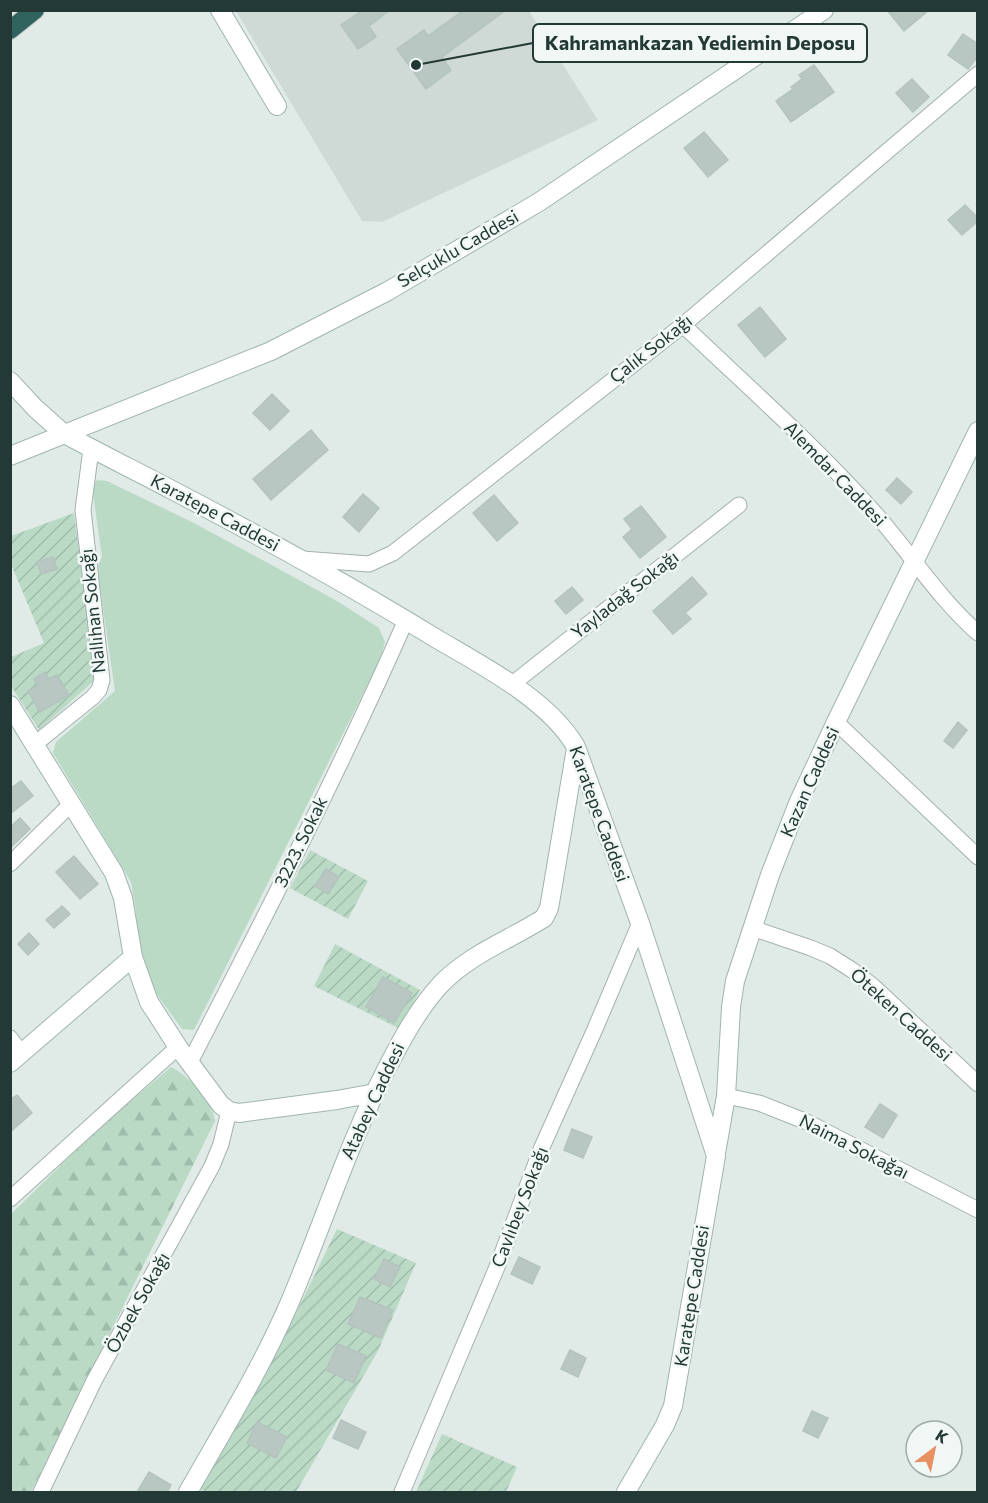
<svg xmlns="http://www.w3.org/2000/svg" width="988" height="1503" font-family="Commissioner,sans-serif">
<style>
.built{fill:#cfdad6}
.grass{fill:#badac6}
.forest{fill:url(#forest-firs)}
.garden{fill:url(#garden-furrows)}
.building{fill:#b9c7c3;stroke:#b3c3be;stroke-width:1.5}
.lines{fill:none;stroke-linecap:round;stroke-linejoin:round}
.street-casing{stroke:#a3b1ae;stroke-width:17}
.secondary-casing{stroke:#a0b5af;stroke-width:20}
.highway-casing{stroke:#bdc4c2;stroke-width:20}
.street{stroke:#fff;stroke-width:15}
.secondary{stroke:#fff;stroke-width:18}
.highway{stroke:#30635e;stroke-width:18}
.labels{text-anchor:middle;stroke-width:5;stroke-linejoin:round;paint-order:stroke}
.street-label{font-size:18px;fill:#223935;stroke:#f0f7f4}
.leader{fill:none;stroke:#223935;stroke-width:2}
.callout-dot{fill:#223935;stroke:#f0f7f4;stroke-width:2}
.callout{fill:#f0f7f4;stroke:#223935;stroke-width:2}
.callout-label{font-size:20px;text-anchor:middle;font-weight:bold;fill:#223935}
</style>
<defs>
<pattern id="forest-firs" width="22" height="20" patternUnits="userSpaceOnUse" patternTransform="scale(1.5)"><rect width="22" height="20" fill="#badac6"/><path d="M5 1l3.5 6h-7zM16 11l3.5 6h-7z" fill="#a0bcab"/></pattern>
<pattern id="garden-furrows" width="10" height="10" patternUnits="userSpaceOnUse" patternTransform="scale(1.5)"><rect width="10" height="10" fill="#badac6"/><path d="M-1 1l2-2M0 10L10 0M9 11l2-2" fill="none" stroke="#a0bcab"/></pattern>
</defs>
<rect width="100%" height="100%" fill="#e0eae7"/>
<path class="built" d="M236,11H529L598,120L382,222L362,221Z"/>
<path class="grass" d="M97,480L107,481L194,523L268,563L337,601L379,628L385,642L380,660L194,1030L182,1029L152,988L137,939L136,912L131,882L53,753L56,742L115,691L97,568L102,557L92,486Z"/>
<path class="forest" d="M171,1067C188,1075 213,1102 215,1121L31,1492H11V1214L101,1126Z"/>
<path class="garden" d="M74,513L96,679L39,730L11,686V657L44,643L11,564V536Z
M310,850L368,881L348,919L290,888Z
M335,944L420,990L400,1029L314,986Z
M337,1229L416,1263L378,1351L296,1492H207L200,1489L278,1350Z
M442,1434L517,1467L506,1492H416Z"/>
<path class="building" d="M363,10H390L369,26L376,37L358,49L341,25Z
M464,10H506L442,57L451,70L426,89L397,49L424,30L428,36Z
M887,10H929L904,31Z
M963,34L978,44V56L968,69L948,55Z
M814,65L834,92L791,122L776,101L793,89L791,87L802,79L799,75Z
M912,79L929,97L913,112L896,93Z
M704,132L728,160L708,177L684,148Z
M965,205L978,218V221L962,235L948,220Z
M760,307L786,339L765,357L738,325Z
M272,394L289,411L270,430L253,413Z
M311,430L328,450L271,500L253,479Z
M897,478L912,492L901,504L886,490Z
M363,494L379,508L359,532L343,517Z
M494,495L518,523L497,541L473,513Z
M641,506L666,537L640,558L623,537L632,529L624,519Z
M53,557L57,569L41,574L37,562Z
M692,577L707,594L685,613L691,619L673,634L653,611Z
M572,587L583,600L566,614L555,601Z
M45,672L49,679L57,675L69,695L40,712L28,691L38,685L34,679Z
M958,722L967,730L953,748L944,741Z
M21,781L33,796L10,814V789Z
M20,818L30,829L10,848V827Z
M74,856L98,884L80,899L56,872Z
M326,869L339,877L328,894L315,886Z
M62,906L70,914L54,928L46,920Z
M29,933L39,944L28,955L18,944Z
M383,977L412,993L394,1023L366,1007Z
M17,1095L32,1113L10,1132V1100Z
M880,1104L897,1115L883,1138L865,1127Z
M572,1129L592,1137L583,1158L564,1150Z
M519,1257L540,1267L532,1284L511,1274Z
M384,1259L400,1267L390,1287L374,1279Z
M360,1297L393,1310L381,1338L348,1324Z
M338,1344L366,1356L354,1383L326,1370Z
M570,1350L586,1358L578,1377L561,1369Z
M812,1411L828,1418L818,1438L803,1431Z
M341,1420L366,1432L358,1449L333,1438Z
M257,1422L287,1437L276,1458L247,1443Z
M149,1472L171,1485L167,1492H137Z"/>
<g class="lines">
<defs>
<path id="street" d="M683,325C747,386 814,445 873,511C909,551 937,597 978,633
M302,559L369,564L393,553L683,325L978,74
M511,685L739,505
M836,722L978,857
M35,744L93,697L99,690L102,680L83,510L91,449
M10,864L72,803
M752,928L811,948L830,956L852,970L874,987L978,1084
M10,1038L21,1053
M190,1062C265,917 340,770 406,620
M726,1096L759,1103L807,1122L978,1210
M10,1199L178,1047
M41,1492L94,1381L212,1166L221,1144L229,1111
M402,1492L497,1267L542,1147L595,1029L640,923"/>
<path id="secondary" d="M220,10L277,106
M10,381L35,408L63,433C99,453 136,471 172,490C262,537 351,586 437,639C483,666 549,700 576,747L640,923L716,1156L673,1406L665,1425L626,1492
M10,456L271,351L388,291L539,202L824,10
M10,705L114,873L123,898L133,957L149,1002L178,1047L221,1105L229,1111L239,1113L337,1100L375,1093
M10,1063L133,957
M716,1153L726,1096L731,1007L735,981L770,875L799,801L836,722L978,431
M188,1492C223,1430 261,1369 289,1304C323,1225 348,1144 387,1068C402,1039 418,1009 441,984C470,954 509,940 544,918L549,908L552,891L576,748"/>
<path id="highway" d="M10,30L35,10"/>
</defs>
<use href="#street" class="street-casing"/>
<use href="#secondary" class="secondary-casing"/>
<use href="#highway" class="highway-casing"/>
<use href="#street" class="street"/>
<use href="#secondary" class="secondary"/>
<use href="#highway" class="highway"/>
</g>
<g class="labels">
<g class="street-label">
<text transform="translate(458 249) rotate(-30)" y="6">Selçuklu Caddesi</text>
<text transform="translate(651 349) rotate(-38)" y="6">Çalık Sokağı</text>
<text transform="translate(835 474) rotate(46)" y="6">Alemdar Caddesi</text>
<text transform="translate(215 513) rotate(28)" y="6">Karatepe Caddesi</text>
<text transform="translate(625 595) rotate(-38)" y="6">Yayladağ Sokağı</text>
<text transform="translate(93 611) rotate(-96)" y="6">Nallıhan Sokağı</text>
<text transform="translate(810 782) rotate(-66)" y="6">Kazan Caddesi</text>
<text transform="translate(599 814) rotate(70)" y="6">Karatepe Caddesi</text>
<text transform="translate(301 842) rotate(-64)" y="6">3223. Sokak</text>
<text transform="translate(901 1015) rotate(42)" y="6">Öteken Caddesi</text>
<text transform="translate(373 1101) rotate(-65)" y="6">Atabey Caddesi</text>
<text transform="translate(854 1147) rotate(27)" y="6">Naima Sokağaı</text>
<text transform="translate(520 1207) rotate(-69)" y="6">Cavlıbey Sokağı</text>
<text transform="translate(692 1296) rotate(-81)" y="6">Karatepe Caddesi</text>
<text transform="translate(138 1303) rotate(-61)" y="6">Özbek Sokağı</text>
</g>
</g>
<path class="leader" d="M416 65L533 43"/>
<circle class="callout-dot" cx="416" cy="65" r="6"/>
<rect class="callout" x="533" y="24" width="334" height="38" rx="6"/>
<g class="callout-label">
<text x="700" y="50">Kahramankazan Yediemin Deposu</text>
</g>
<rect width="988" height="1503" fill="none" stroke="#223935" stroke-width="24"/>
<g transform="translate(934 1449) rotate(32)"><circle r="28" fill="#f0f7f4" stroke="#9eaba8" stroke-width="1.5"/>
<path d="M0-4.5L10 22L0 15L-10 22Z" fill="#e79061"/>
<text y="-9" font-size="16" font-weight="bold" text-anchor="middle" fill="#223935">K</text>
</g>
</svg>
